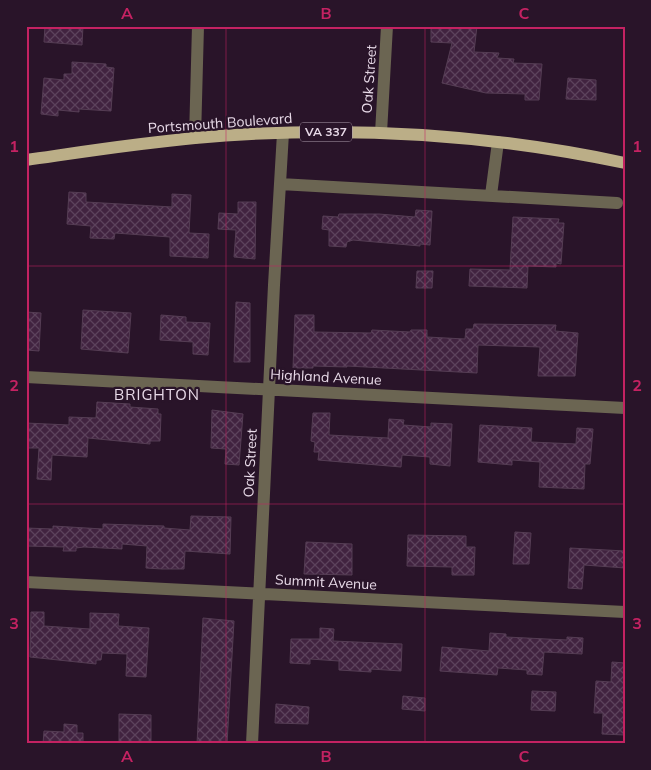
<svg xmlns="http://www.w3.org/2000/svg" width="651" height="770" font-family="Mulish,sans-serif">
<style>
.building{fill:url(#building-cross-hatch);stroke:#553d54}
.lines{fill:none;stroke-linecap:round;stroke-linejoin:round}
.minor{stroke:#6b6552;stroke-width:12}
.major{stroke:#bbae87;stroke-width:12}
.grid{fill:none;stroke:#c42262;stroke-width:1;stroke-opacity:0.55}
.labels{text-anchor:middle;stroke-width:4.5;stroke-linejoin:round;paint-order:stroke}
.shield{fill:#291429;stroke:#af9faf;stroke-width:1}
.shield-label{font-size:12px;font-weight:bold;fill:#e8dae8}
.street-label{font-size:14px;fill:#e8dae8;stroke:#291429}
.neighbourhood-label{font-size:15px;letter-spacing:1px;fill:#e8dae8;stroke:#291429}
.neatline{fill:none;stroke:#c42262;stroke-width:2}
.grid-label{font-size:16px;text-anchor:middle;font-weight:bold;fill:#c42262}
</style>
<defs>
<pattern id="building-cross-hatch" width="8" height="8" patternUnits="userSpaceOnUse" patternTransform="scale(1.25)"><rect width="8" height="8" fill="#412340"/><path d="M0 0l8 8M0 8l8-8" fill="none" stroke="#5c425c"/></pattern>
</defs>
<rect width="100%" height="100%" fill="#291429"/>
<path class="building" d="M45,26H83L82,45L44,42Z
M431,26H477L474,52L499,53L497,58L514,59L513,63L542,64L539,100H525V94L486,93L442,83L452,43L431,42Z
M72,62L106,64V67L114,68L111,111L79,109V112L58,110V116L41,114L44,78L64,80V74H72Z
M568,78L596,80V100L566,99Z
M69,192L86,193V202L172,207V194L191,195L189,233L209,234L208,258L170,256V237L115,233L114,239L90,238L91,226L67,224Z
M238,202H256L255,259L234,257L236,230L218,229L219,213L238,214Z
M416,210L432,211L430,245L420,244V246L353,240L347,242L346,247L329,246V230L322,229L323,216L338,217L339,214H379L415,217Z
M513,217L559,219L558,223H564L561,264L556,263V267L528,266L527,288L469,286L470,269L510,270Z
M417,271H433L432,288H416Z
M236,302L250,303V362H234Z
M83,310L131,313L128,353L81,349Z
M26,312L41,313L39,351L26,350Z
M161,315L186,317V322L210,323L208,355L193,354V342L160,340Z
M295,315H314V332L371,333L372,330L410,332L411,330H427V337L465,339L466,329H473L474,324L556,325L555,331L578,333L575,376H538L540,347L478,345L477,373L347,366V367L313,366V368H293Z
M97,402L130,404V407L158,409V414H161L160,441H150V444L88,438L87,457L52,455L51,480L37,479L39,448H26V423L69,425V417L96,418Z
M212,410L243,414L239,465L225,464L226,449L211,448Z
M313,413H330L329,435L388,438L389,419L404,420L403,425L431,427V423L452,424L450,466L430,464V457L402,455L401,467L318,460L319,452H314L315,442L311,441Z
M480,425L532,428L531,442L576,444L577,428L593,429L590,464H585L584,489L539,487L540,462L512,460V465L478,462Z
M191,516L231,517L230,554L185,551L184,569H162L146,568L147,546L122,544V549L84,547L76,548V551H63L64,547L26,546V528L53,529V526L103,529V524L164,526V528L190,530Z
M515,532L531,533L529,564H513Z
M408,535L466,536V547H475L474,575H452V567L407,566Z
M306,542L352,544V575L304,574Z
M570,548L625,551V568L584,565L582,589L568,588Z
M31,612H44V626L90,629V613L119,614L118,626L149,628L146,677L126,676L127,654L102,653L101,660H96V664L30,657Z
M203,618L234,621L227,744H197Z
M320,628L334,629L333,641L402,644L401,671L371,669V672L339,670V661L310,659V664L290,663L291,639H320Z
M490,633L506,634V637L567,640V637L583,638L582,654L544,652L542,675L527,674V670L498,668L497,675L440,671L442,647L489,651Z
M612,662L625,663V735L602,734L603,713H594L596,681L611,682Z
M532,691L556,692L555,711L531,710Z
M403,696L425,698V711L402,709Z
M276,704L309,707L308,724L275,723Z
M119,714L151,715V744H119Z
M64,724L77,725V733H83V744H43L44,731L64,732Z"/>
<g class="lines">
<path class="minor" d="M381,133L387,26
M195,138L198,26
M280,184L617,203
M491,195L498,142
M26,377L625,408
M26,582L625,612
M252,744L274,285L283,133"/>
<path class="major" d="M26,160C82,152 139,143 195,138C338,125 484,133 625,163"/>
</g>
<path class="grid" d="M226,26V744M425,26V744M26,266H625M26,504H625"/>
<g class="labels">
<rect class="shield" x="300" y="122.5" width="52" height="19" rx="4"/>
<g class="shield-label">
<text x="326" y="136">VA 337</text>
</g>
<g class="street-label">
<text transform="translate(369 79) rotate(-86)" y="5">Oak Street</text>
<text transform="translate(220 123) rotate(-4)" y="5">Portsmouth Boulevard</text>
<text transform="translate(326 377) rotate(3)" y="5">Highland Avenue</text>
<text transform="translate(250 463) rotate(-87)" y="5">Oak Street</text>
<text transform="translate(326 582) rotate(3)" y="5">Summit Avenue</text>
</g>
<g class="neighbourhood-label">
<text x="157" y="400">BRIGHTON</text>
</g>
</g>
<rect width="651" height="770" fill="none" stroke="#291429" stroke-width="55"/>
<rect x="28" y="28" width="596" height="714" class="neatline"/>
<g class="grid-label">
<text x="127" y="19">A</text>
<text x="326" y="19">B</text>
<text x="524" y="19">C</text>
<text x="14" y="152">1</text>
<text x="637" y="152">1</text>
<text x="14" y="391">2</text>
<text x="637" y="391">2</text>
<text x="14" y="629">3</text>
<text x="637" y="629">3</text>
<text x="127" y="762">A</text>
<text x="326" y="762">B</text>
<text x="524" y="762">C</text>
</g>
</svg>
